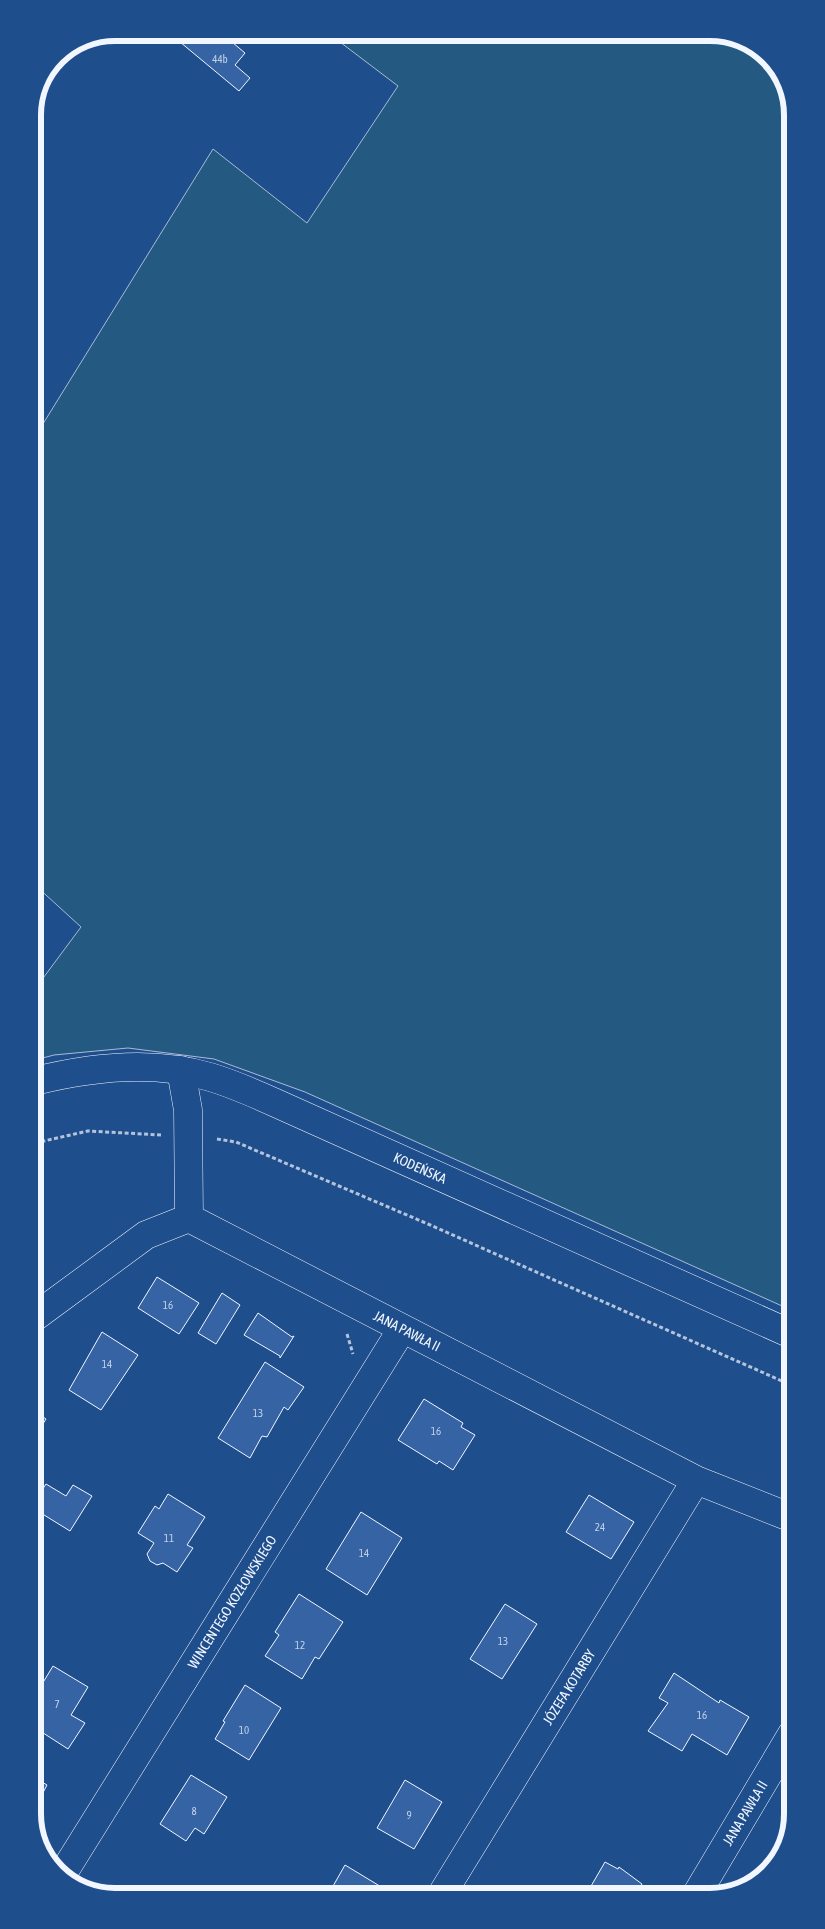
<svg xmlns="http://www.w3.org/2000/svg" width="825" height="1929" font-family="'Asap Condensed',sans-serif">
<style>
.green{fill:#245a82;stroke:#a8bbd7}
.building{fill:#3563a3;stroke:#f2f6ff}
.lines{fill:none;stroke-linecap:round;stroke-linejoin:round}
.minor-casing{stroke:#f2f6ff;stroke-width:29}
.major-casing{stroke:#f2f6ff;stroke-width:29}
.path{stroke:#b3c4dc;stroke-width:3;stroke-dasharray:4 2.5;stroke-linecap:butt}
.minor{stroke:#1f4e8c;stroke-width:28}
.major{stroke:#1f4e8c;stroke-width:28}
.labels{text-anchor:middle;stroke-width:4;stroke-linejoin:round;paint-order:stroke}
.number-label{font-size:11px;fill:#c3d1e8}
.street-label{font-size:14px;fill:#f2f6ff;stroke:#1f4e8c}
.rim{fill:none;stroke:#f2f6ff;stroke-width:6}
</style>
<rect width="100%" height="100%" fill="#1f4e8c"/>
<path class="green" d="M715,33L760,50L788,89L791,1310L305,1092L214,1059L128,1048L54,1055L35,1060V989L81,927L35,885L33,440L213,149L307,223L398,86L332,36Z"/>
<path class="building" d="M226,37L245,53L235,65L250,78L239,91L180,42L184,38Z
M33,277L43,286L33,298Z
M157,1277L199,1303L179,1334L138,1308Z
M222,1293L240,1305L216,1344L198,1333Z
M258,1313L292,1337L294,1336L280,1358V1356L244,1335Z
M102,1332L138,1355L101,1410L69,1390Z
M265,1362L304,1387L288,1410L284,1407L267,1437L262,1436L250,1458L218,1438Z
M424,1399L463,1423L461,1427L475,1435L453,1470L439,1461L437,1464L398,1440Z
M36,1412L46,1419L36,1435Z
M46,1484L66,1496L73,1485L92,1496L70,1531L36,1510V1499Z
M168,1494L205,1517L187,1545L193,1548L177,1572L163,1563L157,1565L150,1561L147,1554L154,1543L138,1533L155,1506L159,1509Z
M589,1495L634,1522L611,1559L566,1532Z
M361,1512L402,1538L367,1595L326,1569Z
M299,1594L343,1622L319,1659L315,1657L302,1679L265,1656L279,1635L275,1632Z
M505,1604L537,1624L502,1679L470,1659Z
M53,1666L88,1687L71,1715L85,1723L68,1749L37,1729L36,1694Z
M674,1673L719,1703L720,1700L749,1717L727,1755L692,1734L682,1751L648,1731L668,1703L659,1698Z
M245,1685L281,1708L249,1760L215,1739L225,1722L223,1721Z
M191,1775L227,1797L204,1834L195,1828L186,1841L160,1824Z
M37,1779L47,1785L37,1804Z
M405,1780L442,1802L414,1849L377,1828Z
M605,1862L618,1869L619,1867L642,1884L637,1893H587Z
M345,1865L383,1888L379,1895H328Z"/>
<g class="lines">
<defs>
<path id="minor" d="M181,1070L188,1110L189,1218
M36,1316L146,1235L189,1218L696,1480L792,1518
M62,1875L402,1329
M698,1892L792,1734
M442,1894L696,1480"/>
<path id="major" d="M35,1081C91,1067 154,1060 210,1077C234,1084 256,1094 278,1104L791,1334"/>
</defs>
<use href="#minor" class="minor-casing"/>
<use href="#major" class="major-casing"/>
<path class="path" d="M217,1139L236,1142L428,1224L791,1385
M35,1143L88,1131L161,1135
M347,1334L353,1354"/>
<use href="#minor" class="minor"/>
<use href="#major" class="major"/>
</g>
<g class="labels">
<g class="number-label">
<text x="220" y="63">44b</text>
<text x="168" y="1309">16</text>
<text x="107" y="1368">14</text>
<text x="258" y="1417">13</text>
<text x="436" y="1435">16</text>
<text x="600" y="1531">24</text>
<text x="169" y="1542">11</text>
<text x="364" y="1557">14</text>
<text x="503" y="1645">13</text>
<text x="300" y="1649">12</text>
<text x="57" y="1708">7</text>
<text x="702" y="1719">16</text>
<text x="244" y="1734">10</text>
<text x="194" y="1815">8</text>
<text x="409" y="1819">9</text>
</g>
<g class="street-label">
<text transform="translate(420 1168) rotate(24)" y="5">KODEŃSKA</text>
<text transform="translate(407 1331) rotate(27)" y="5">JANA PAWŁA II</text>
<text transform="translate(232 1602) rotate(-58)" y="5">WINCENTEGO KOZŁOWSKIEGO</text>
<text transform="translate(569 1687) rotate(-58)" y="5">JÓZEFA KOTARBY</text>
<text transform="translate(745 1813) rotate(-59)" y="5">JANA PAWŁA II</text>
</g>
</g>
<path d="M0 0H825V1929H0ZM115 41H710A74 74 0 0 1 784 115V1814A74 74 0 0 1 710 1888H115A74 74 0 0 1 41 1814V115A74 74 0 0 1 115 41Z" fill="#1f4e8c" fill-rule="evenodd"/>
<path class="rim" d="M115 41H710A74 74 0 0 1 784 115V1814A74 74 0 0 1 710 1888H115A74 74 0 0 1 41 1814V115A74 74 0 0 1 115 41Z"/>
</svg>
